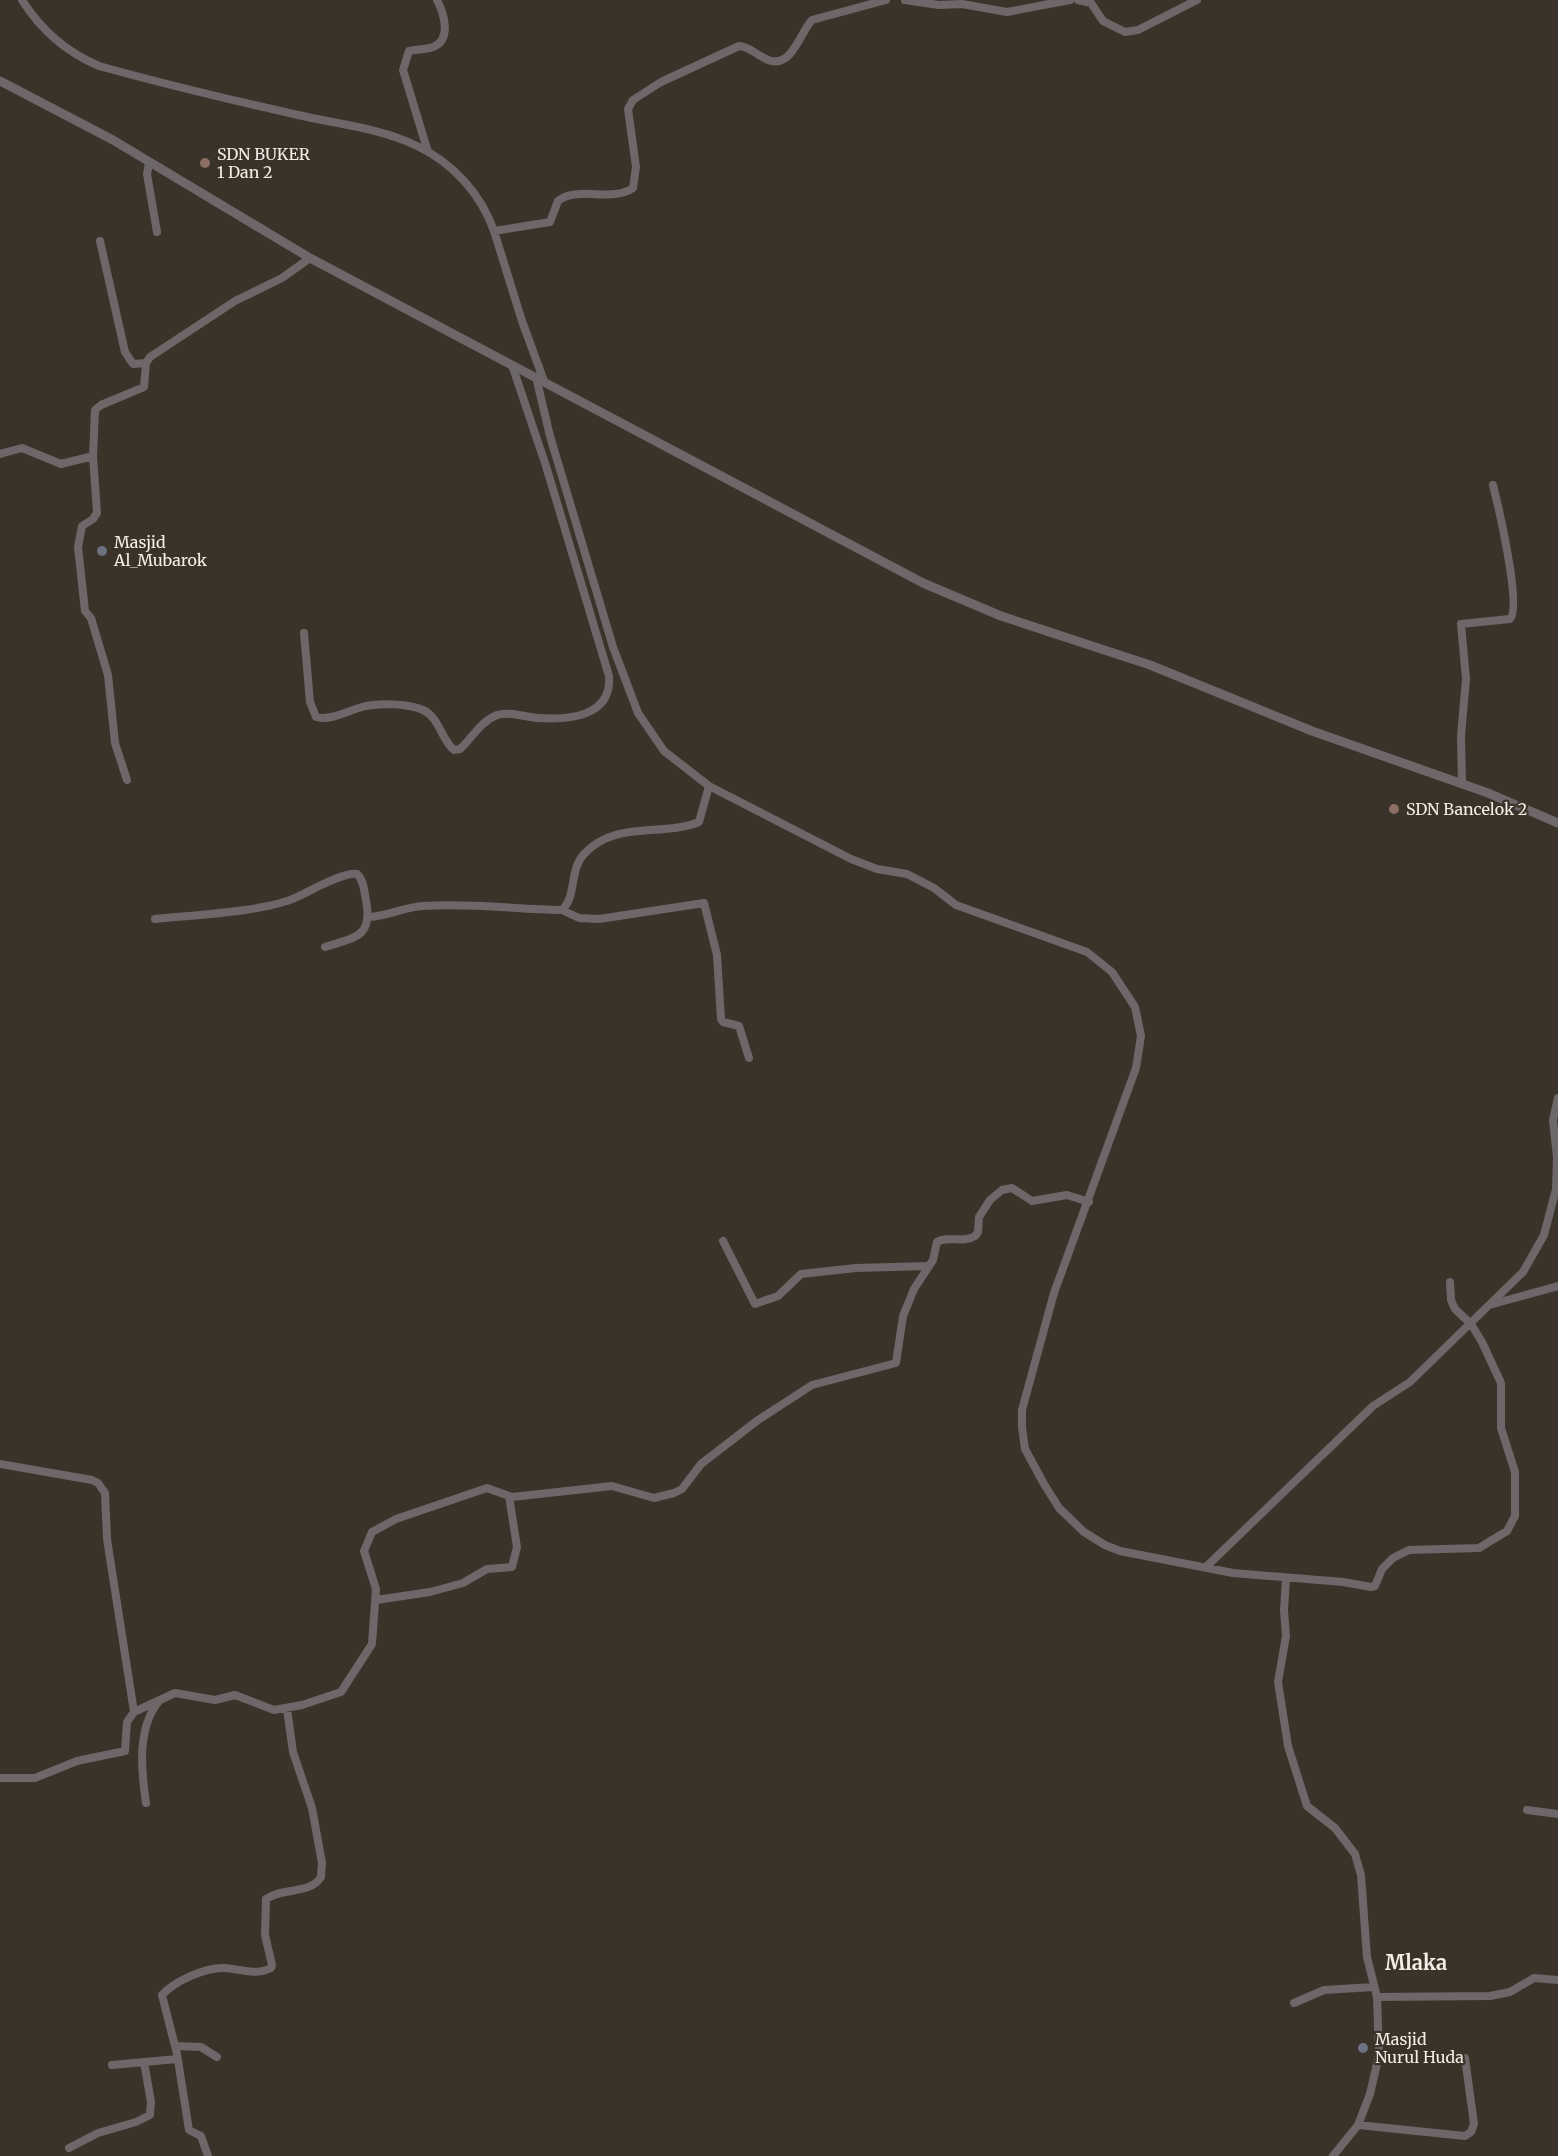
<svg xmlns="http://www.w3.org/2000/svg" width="1558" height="2156" font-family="Merriweather,serif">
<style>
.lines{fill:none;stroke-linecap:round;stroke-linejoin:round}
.minor{stroke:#6d6769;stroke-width:8}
.tertiary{stroke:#6d6769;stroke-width:9}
.education-dot{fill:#8d6e63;stroke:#3a3329;stroke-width:2}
.worship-dot{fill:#6b7280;stroke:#3a3329;stroke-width:2}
.labels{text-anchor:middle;stroke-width:4.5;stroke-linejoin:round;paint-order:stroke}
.poi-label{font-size:16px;fill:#f3eee8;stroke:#3a3329;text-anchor:start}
.quarter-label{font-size:20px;font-weight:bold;fill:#f3eee8;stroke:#3a3329}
</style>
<rect width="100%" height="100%" fill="#3a3329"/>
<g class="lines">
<path class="minor" d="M22,0C41,30 66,52 99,66C164,84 231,100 298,115C337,124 381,128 417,146C453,163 481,194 494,231
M905,0L939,5L962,4L1007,12L1070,0
M1078,0L1091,3L1103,21L1125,32L1138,30L1197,0
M428,152L403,70L409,51C417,49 425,50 433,47C452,40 444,13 437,0
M149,163L147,174L157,232
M100,241L125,352L133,364L146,363
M536,377L550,436L613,647L638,713L664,751L709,786L851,859L877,869L907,874L934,888L956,905L1087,952L1112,972L1135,1007L1141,1036L1136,1068L1054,1293L1022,1410V1427L1025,1449L1044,1484L1059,1508L1084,1532L1105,1545L1120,1551L1233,1573L1343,1582L1371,1587L1375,1586L1382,1569L1393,1558L1409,1550L1479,1548L1507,1531L1515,1516V1472L1501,1428V1383L1482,1342L1471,1324L1455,1309L1451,1300L1450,1282
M544,381L522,321L494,231L550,222L558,201C579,185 611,203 633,188L636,167L628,109L633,100L661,82L739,46C750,47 754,53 764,58C791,73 799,34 812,20L886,0
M0,454L22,448L61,464L93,456
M304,633L310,702L316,717C330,721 348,711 362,707C377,703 407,703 423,710C439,717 441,739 454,750L460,749C472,738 481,721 497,715C509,711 525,717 538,718C569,720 612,717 609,676L546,466L512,365
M127,780L115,743L108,675L91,618L85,611L78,547L82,526L93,519L97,513L93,456L95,410L101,405L144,387L146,363L150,357L235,301L282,278L310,258
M1462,784L1461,736L1466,679L1461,624L1510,619C1522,607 1498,505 1493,485
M562,910L579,918L599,919L704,903L717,955L721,1019L723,1022L739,1026L749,1058
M369,917C389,916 404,907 423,906C470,903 515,909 562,910C577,896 569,870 584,854C616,820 661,837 699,822L709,786
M155,919C192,915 266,912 297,897C310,891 343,872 357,874C364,880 364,891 366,900C373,937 356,937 325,947
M723,1241L755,1304L778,1296L801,1274L856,1268L927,1266
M1493,1304L1558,1286
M0,1464L92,1480L98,1483L105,1493L107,1539L134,1712
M1207,1566L1373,1406L1410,1382L1523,1272L1544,1235L1556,1189L1557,1157L1553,1120L1558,1098
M1286,1578L1284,1610L1286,1636L1278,1682L1288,1746L1307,1806L1335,1828L1355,1854L1361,1875L1367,1957L1377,1997L1379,2055L1370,2094L1358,2125L1333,2156
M376,1600L430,1592L463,1583L487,1569L512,1567L517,1547L509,1496
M0,1778H35L77,1761L125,1751L127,1722L134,1712L175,1693L215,1700L235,1695L274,1710L302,1705L341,1692L372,1644L376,1589L364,1551L372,1532L396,1519L487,1488L512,1497L612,1486L654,1498L674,1493L682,1489L701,1464L758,1420L812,1385L896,1363L903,1316L914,1289L933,1260L937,1242C949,1235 963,1244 975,1236L978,1232L979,1217L990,1200L1002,1190L1012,1188L1032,1201L1067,1195L1089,1202
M146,1803C141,1769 137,1728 159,1701
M1527,1810L1558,1814
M1377,1997L1490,1996L1510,1992L1534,1978L1558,1980
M1294,2003L1324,1990L1374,1987
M175,2046L201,2047L217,2057
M112,2065L177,2059
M1358,2125L1465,2136L1471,2132L1474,2124L1465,2058
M69,2148L98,2133L136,2122L150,2115L151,2102L144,2062
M208,2156L201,2136L189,2130L177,2054L162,1995C175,1981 205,1967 225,1968C241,1969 255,1976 271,1968L272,1965L265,1935L266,1899C282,1887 310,1895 321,1877L322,1863L312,1808L293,1752L287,1709"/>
<path class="tertiary" d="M0,81L113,140L310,258L923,583L1001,616L1150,665L1312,731L1488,793L1558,823"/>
</g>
<g class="education-dot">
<circle cx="205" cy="163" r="6"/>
<circle cx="1394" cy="809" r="6"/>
</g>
<g class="worship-dot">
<circle cx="102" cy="551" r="6"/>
<circle cx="1363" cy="2048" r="6"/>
</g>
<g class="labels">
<g class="poi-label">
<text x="217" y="160">SDN BUKER<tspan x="217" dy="18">1 Dan 2</tspan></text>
<text x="114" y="548">Masjid<tspan x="114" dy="18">Al_Mubarok</tspan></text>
<text x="1406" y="815">SDN Bancelok 2</text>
<text x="1375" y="2045">Masjid<tspan x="1375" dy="18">Nurul Huda</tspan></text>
</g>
<g class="quarter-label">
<text x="1416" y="1970">Mlaka</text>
</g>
</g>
</svg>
